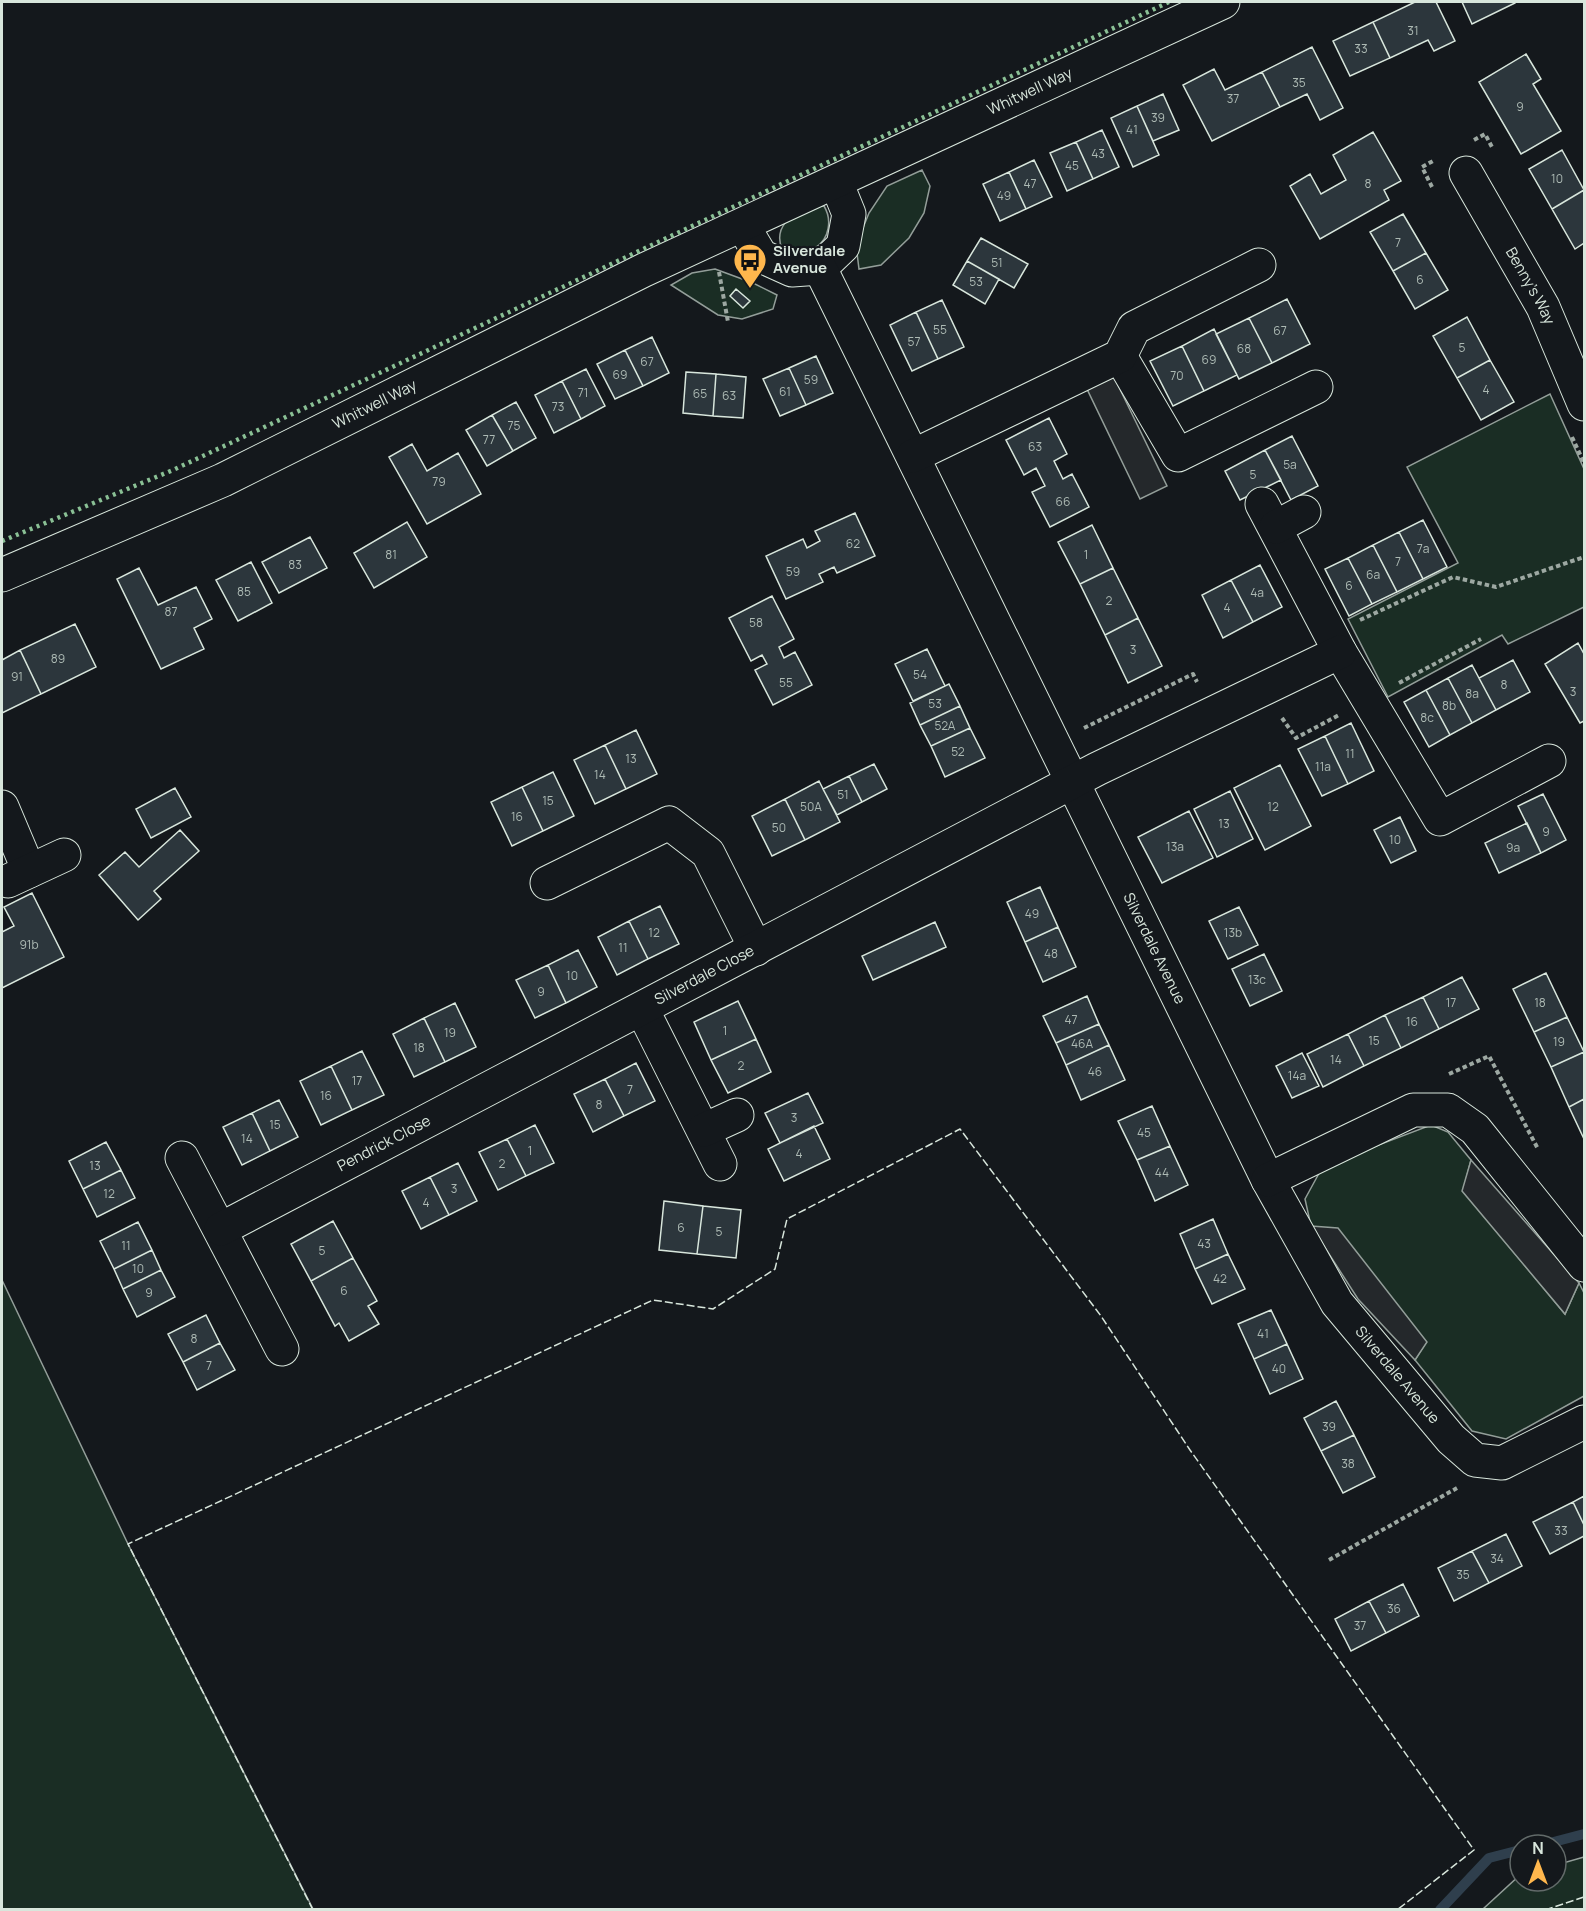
<svg xmlns="http://www.w3.org/2000/svg" width="1586" height="1911" font-family="Manrope,sans-serif">
<style>
.green{fill:#1a2d24;stroke:#939e99;stroke-width:1.5}
.parking{fill:#24282b;stroke:#939e99;stroke-width:1.5}
.lines{fill:none;stroke-linecap:round;stroke-linejoin:round}
.stream{stroke:#2f3f4d;stroke-width:10}
.building{fill:#2c363c;stroke:#d8e6dc;stroke-width:1.5}
.minor-casing{stroke:#d8e6dc;stroke-width:35}
.path{stroke:#9da8a2;stroke-width:4;stroke-dasharray:4.5 3;stroke-linecap:butt}
.minor{stroke:#14181c;stroke-width:33}
.hedge{stroke:#8ac095;stroke-width:4.5;stroke-dasharray:3 4.5;stroke-linecap:butt}
.fence{stroke:#d8e6dc;stroke-width:1.5;stroke-dasharray:8 3;stroke-linecap:butt}
.labels{text-anchor:middle;stroke-width:4.5;stroke-linejoin:round;paint-order:stroke}
.number-label{font-size:12px;fill:#adbab4}
.street-label{font-size:15px;fill:#d8e6dc;stroke:#14181c}
.poi-label{font-size:15px;font-weight:bold;fill:#d8e6dc;stroke:#14181c;text-anchor:start}
</style>
<rect width="100%" height="100%" fill="#14181c"/>
<path class="green" d="M922,170L930,186L924,213L909,238L881,265L859,269L856,245L869,213L887,186Z
M810,206H824C832,219 830,239 815,248C805,253 792,251 782,249C773,227 792,213 810,206Z
M715,269L753,283L777,295L773,309L742,319L718,315L671,285L692,273Z
M1550,394L1584,469V607L1508,644L1502,635L1388,697L1348,619L1458,563L1407,467Z
M1431,1125L1448,1132L1471,1160L1463,1191L1565,1314L1579,1283L1584,1293V1396L1506,1439L1472,1431L1415,1360L1426,1342L1311,1226L1305,1199L1323,1166Z
M2,1280L128,1544L313,1909H2Z
M1584,1857V1909H1483L1520,1875V1881H1556V1865Z"/>
<path class="parking" d="M1114,377L1167,486L1140,499L1087,389Z
M1471,1160L1579,1283L1565,1314L1462,1191Z
M1311,1226L1338,1228L1427,1342L1415,1360L1358,1299Z"/>
<g class="lines">
<path class="stream" d="M1542,1845L1584,1834
M1440,1910L1489,1858L1520,1850"/>
</g>
<path class="building" d="M1415,2H1436L1455,41L1434,51L1428,40L1390,58L1373,22Z
M1462,2H1515V3L1472,24Z
M1373,22L1390,58L1350,76L1333,41Z
M1312,47L1343,108L1320,120L1307,94L1280,107L1262,72Z
M1526,54L1541,79L1533,84L1561,131L1521,154L1479,82Z
M1214,69L1225,90L1262,72L1280,107L1212,141L1183,85Z
M1163,94L1179,130L1153,141L1137,106Z
M1137,106L1159,155L1133,167L1111,118Z
M1102,130L1119,167L1093,179L1076,142Z
M1373,132L1401,181L1384,190L1389,200L1320,239L1290,186L1310,174L1321,194L1346,180L1333,155Z
M1076,142L1093,179L1067,191L1050,153Z
M1562,150L1584,190L1552,209L1529,169Z
M1034,160L1052,197L1026,209L1009,172Z
M1009,172L1026,209L1000,221L983,184Z
M1584,190V243L1575,249L1552,209Z
M1403,214L1426,253L1393,271L1370,232Z
M981,238L1028,264L1014,288L967,261Z
M1426,253L1448,290L1415,309L1393,271Z
M967,261L999,279L985,304L953,285Z
M736,289L750,301L743,308L730,296Z
M1287,299L1310,344L1272,363L1249,318Z
M942,300L964,347L938,359L916,312Z
M916,312L938,359L912,371L890,325Z
M1467,317L1490,360L1457,378L1433,336Z
M1249,318L1272,363L1239,379L1216,334Z
M1214,329L1237,375L1204,391L1182,346Z
M652,337L669,373L643,386L625,350Z
M1182,346L1204,391L1173,406L1150,361Z
M625,350L643,386L615,399L597,364Z
M816,356L833,393L806,405L789,368Z
M1490,360L1514,402L1481,420L1457,378Z
M789,368L806,405L780,416L763,379Z
M586,369L605,406L581,419L562,381Z
M686,372L716,374L713,416L683,413Z
M716,374L746,377L743,418L713,416Z
M562,381L581,419L554,433L535,395Z
M516,402L536,438L513,451L492,415Z
M492,415L513,451L487,466L466,430Z
M1049,418L1067,454L1054,461L1063,479L1072,474L1089,507L1050,527L1032,492L1045,486L1036,468L1024,475L1006,440Z
M1292,436L1318,486L1291,500L1265,450Z
M412,444L427,471L458,453L481,494L427,524L389,457Z
M1265,450L1281,480L1240,500L1225,471Z
M855,513L875,556L837,573L834,567L819,574L823,582L786,599L766,556L803,539L807,548L820,541L815,531Z
M1423,520L1447,567L1423,579L1399,532Z
M407,522L427,557L374,588L354,553Z
M1092,525L1113,568L1080,584L1058,542Z
M1399,532L1423,579L1397,592L1373,545Z
M310,537L327,568L279,593L262,562Z
M1373,545L1397,592L1372,604L1348,558Z
M1348,558L1372,604L1349,616L1325,569Z
M251,562L272,603L238,621L216,580Z
M1260,565L1282,607L1253,622L1231,580Z
M139,568L158,605L196,587L212,619L194,628L204,649L161,669L117,579Z
M1113,568L1138,618L1105,635L1080,584Z
M1231,580L1253,622L1223,638L1202,595Z
M772,596L794,639L779,647L784,658L795,652L812,685L773,705L755,670L767,664L762,655L751,661L729,618Z
M1138,618L1162,666L1128,683L1105,635Z
M75,624L96,667L41,694L20,650Z
M1578,643L1584,654V721L1580,723L1545,664Z
M927,649L945,686L913,701L895,664Z
M20,650L41,694L2,713V660Z
M1513,660L1530,692L1496,710L1479,678Z
M1472,665L1496,710L1472,723L1448,678Z
M1448,678L1472,723L1450,735L1426,690Z
M949,684L960,706L920,725L910,703Z
M1426,690L1450,735L1429,747L1404,702Z
M960,706L970,728L931,746L920,725Z
M1351,723L1374,771L1348,784L1325,736Z
M970,728L985,758L945,777L931,746Z
M636,730L657,774L626,789L605,745Z
M1325,736L1348,784L1322,796L1298,749Z
M605,745L626,789L595,804L574,760Z
M874,764L887,789L862,802L849,776Z
M1280,765L1311,826L1265,850L1234,788Z
M553,772L574,816L543,831L522,787Z
M849,776L862,802L837,815L823,789Z
M819,781L840,822L805,840L785,799Z
M522,787L543,831L512,846L491,802Z
M175,788L191,817L151,838L136,809Z
M1230,791L1253,839L1217,857L1194,809Z
M1543,794L1566,840L1541,853L1518,806Z
M785,799L805,840L772,856L752,816Z
M1189,811L1213,858L1162,883L1138,837Z
M1400,817L1416,851L1391,863L1374,830Z
M1527,823L1541,853L1499,873L1485,843Z
M180,830L199,851L154,891L161,899L138,920L99,875L125,852L139,867Z
M1040,887L1058,927L1025,942L1007,902Z
M32,893L64,957L2,988V932L14,926L4,907Z
M660,906L679,944L648,959L629,921Z
M1239,907L1258,945L1228,959L1209,921Z
M629,921L648,959L617,975L598,937Z
M935,922L946,947L873,980L862,956Z
M1058,927L1076,967L1043,982L1025,942Z
M578,950L597,987L566,1003L548,965Z
M1264,954L1282,991L1250,1006L1232,969Z
M548,965L566,1003L535,1018L516,980Z
M1546,973L1567,1017L1534,1032L1513,989Z
M1462,977L1479,1009L1439,1029L1423,997Z
M1087,996L1099,1024L1056,1043L1043,1016Z
M1423,997L1439,1029L1401,1048L1385,1015Z
M738,1001L756,1039L711,1060L694,1022Z
M455,1003L476,1047L445,1062L424,1018Z
M1385,1015L1401,1048L1364,1066L1348,1034Z
M1567,1017L1584,1052L1551,1067L1534,1032Z
M424,1018L445,1062L414,1077L393,1034Z
M1099,1024L1109,1045L1066,1065L1056,1043Z
M1348,1034L1364,1066L1323,1087L1307,1054Z
M756,1039L771,1072L728,1093L711,1060Z
M1109,1045L1125,1080L1081,1100L1066,1065Z
M362,1051L384,1095L352,1110L331,1066Z
M1584,1052V1099L1569,1107L1551,1067Z
M1302,1053L1319,1086L1292,1098L1276,1066Z
M636,1063L655,1101L624,1116L605,1079Z
M331,1066L352,1110L321,1125L300,1081Z
M605,1079L624,1116L593,1132L574,1094Z
M808,1093L823,1123L780,1143L765,1113Z
M1584,1099V1139L1569,1107Z
M279,1100L298,1137L270,1151L252,1113Z
M1152,1106L1170,1146L1137,1160L1118,1121Z
M252,1113L270,1151L242,1165L223,1127Z
M535,1125L554,1163L526,1176L507,1139Z
M814,1126L830,1159L784,1181L768,1149Z
M507,1139L526,1176L498,1190L479,1152Z
M106,1142L121,1170L83,1189L69,1161Z
M1170,1146L1188,1185L1155,1201L1137,1160Z
M458,1163L477,1201L449,1215L430,1177Z
M121,1170L135,1198L97,1217L83,1189Z
M430,1177L449,1215L421,1229L402,1191Z
M664,1201L703,1206L697,1254L659,1250Z
M703,1206L741,1210L736,1258L697,1254Z
M1213,1219L1228,1254L1195,1269L1180,1234Z
M333,1221L353,1258L311,1281L291,1244Z
M138,1222L152,1250L114,1269L100,1241Z
M152,1250L161,1270L123,1289L114,1269Z
M1228,1254L1245,1289L1212,1304L1195,1269Z
M353,1258L377,1301L368,1306L379,1324L349,1341L339,1323L335,1326L311,1281Z
M161,1270L175,1297L137,1317L123,1289Z
M1271,1310L1287,1344L1254,1359L1238,1324Z
M206,1315L220,1343L183,1362L168,1334Z
M220,1343L235,1370L197,1390L183,1362Z
M1287,1344L1303,1379L1270,1394L1254,1359Z
M1336,1401L1354,1435L1321,1451L1304,1418Z
M1354,1435L1375,1477L1343,1493L1321,1451Z
M1584,1496V1525L1573,1502Z
M1573,1502L1584,1525V1536L1550,1554L1533,1522Z
M1506,1534L1522,1566L1489,1583L1472,1551Z
M1472,1551L1489,1583L1454,1601L1438,1568Z
M1403,1584L1419,1616L1386,1633L1369,1601Z
M1369,1601L1386,1633L1351,1651L1335,1619Z"/>
<g class="lines">
<defs>
<g id="minor">
<path id="s1" d="M1466,173L1543,307L1584,404"/>
<path d="M743,226L761,256L792,270L820,268L843,246L849,214L836,182"/>
<path id="s2" d="M820,268L1268,1180L1337,1303L1451,1439L1475,1460L1502,1463L1584,1422"/>
<path d="M1120,356L1178,455L1316,387"/>
<path d="M913,456L1120,356L1134,328L1259,265"/>
<path d="M1262,504L1340,652L1440,819L1549,761"/>
<path d="M1276,527L1304,512"/>
<path id="s3" d="M2,575L223,480L644,270L1223,2"/>
<path d="M2,807L29,871"/>
<path d="M8,881L64,855"/>
<path d="M547,883L669,823L708,853L756,949"/>
<path d="M642,1009L720,1164"/>
<path d="M704,1130L737,1115"/>
<path d="M182,1158L282,1349"/>
<path d="M1268,1180L1413,1110H1448L1475,1129L1584,1265"/>
<path id="s4" d="M221,1229L1097,769L1340,652"/>
</g>
</defs>
<use href="#minor" class="minor-casing"/>
<path class="path" d="M1474,140L1485,134L1493,149
M1432,187L1422,167L1433,161
M719,272L728,322
M1572,437L1584,463
M1360,620L1453,577L1496,587L1584,557
M1399,683L1481,639
M1282,718L1296,738L1339,715
M1084,728L1193,674L1197,682
M1449,1074L1489,1056L1538,1149
M1329,1560L1457,1488"/>
<use href="#minor" class="minor"/>
<path class="hedge" d="M2,541L173,470L1169,2"/>
<path class="fence" d="M313,1910L128,1544L653,1300L713,1309L775,1269L787,1219L960,1129L1101,1316L1190,1450L1474,1850L1397,1910
M1545,1910L1584,1897"/>
</g>
<defs>
<symbol id="bus-pin" viewBox="-11 -11 22 30"><path d="M0 17L-7.5 6A9.5 9.5 0 1 1 7.5 6Z" fill="#ffb74d" stroke="#14181c"/><path d="M-5-6H5V4H4V6H2V4H-2V6H-4V4H-5ZM-3.5-4V0h7V-4ZM-3.5 1.2v1.5H-2V1.2ZM2 1.2v1.5H3.5V1.2Z" fill="#111"/></symbol>
</defs>
<g fill-rule="evenodd">
<use href="#bus-pin" x="731" y="241" width="38" height="52"/>
</g>
<g class="labels">
<g class="number-label">
<text x="1413" y="35">31</text>
<text x="1361" y="53">33</text>
<text x="1299" y="87">35</text>
<text x="1233" y="103">37</text>
<text x="1520" y="111">9</text>
<text x="1158" y="122">39</text>
<text x="1132" y="134">41</text>
<text x="1098" y="158">43</text>
<text x="1072" y="170">45</text>
<text x="1557" y="183">10</text>
<text x="1030" y="188">47</text>
<text x="1368" y="188">8</text>
<text x="1004" y="200">49</text>
<text x="1398" y="247">7</text>
<text x="997" y="267">51</text>
<text x="1420" y="284">6</text>
<text x="976" y="286">53</text>
<text x="940" y="334">55</text>
<text x="1280" y="335">67</text>
<text x="914" y="346">57</text>
<text x="1462" y="352">5</text>
<text x="1244" y="353">68</text>
<text x="1209" y="364">69</text>
<text x="647" y="366">67</text>
<text x="620" y="379">69</text>
<text x="1177" y="380">70</text>
<text x="811" y="384">59</text>
<text x="1486" y="394">4</text>
<text x="785" y="396">61</text>
<text x="583" y="397">71</text>
<text x="700" y="398">65</text>
<text x="729" y="400">63</text>
<text x="558" y="411">73</text>
<text x="514" y="430">75</text>
<text x="489" y="444">77</text>
<text x="1035" y="451">63</text>
<text x="1290" y="469">5a</text>
<text x="1253" y="479">5</text>
<text x="439" y="486">79</text>
<text x="1063" y="506">66</text>
<text x="853" y="548">62</text>
<text x="1423" y="553">7a</text>
<text x="391" y="559">81</text>
<text x="1086" y="559">1</text>
<text x="1398" y="566">7</text>
<text x="295" y="569">83</text>
<text x="793" y="576">59</text>
<text x="1373" y="579">6a</text>
<text x="1349" y="590">6</text>
<text x="244" y="596">85</text>
<text x="1257" y="597">4a</text>
<text x="1109" y="605">2</text>
<text x="1227" y="612">4</text>
<text x="171" y="616">87</text>
<text x="756" y="627">58</text>
<text x="1133" y="654">3</text>
<text x="58" y="663">89</text>
<text x="920" y="679">54</text>
<text x="17" y="681">91</text>
<text x="786" y="687">55</text>
<text x="1504" y="689">8</text>
<text x="1573" y="696">3</text>
<text x="1472" y="698">8a</text>
<text x="935" y="708">53</text>
<text x="1449" y="710">8b</text>
<text x="1427" y="722">8c</text>
<text x="945" y="730">52A</text>
<text x="958" y="756">52</text>
<text x="1350" y="758">11</text>
<text x="631" y="763">13</text>
<text x="1323" y="771">11a</text>
<text x="600" y="779">14</text>
<text x="843" y="799">51</text>
<text x="548" y="805">15</text>
<text x="811" y="811">50A</text>
<text x="1273" y="811">12</text>
<text x="517" y="821">16</text>
<text x="1224" y="828">13</text>
<text x="779" y="832">50</text>
<text x="1546" y="836">9</text>
<text x="1395" y="844">10</text>
<text x="1175" y="851">13a</text>
<text x="1513" y="852">9a</text>
<text x="1032" y="918">49</text>
<text x="654" y="937">12</text>
<text x="1233" y="937">13b</text>
<text x="29" y="949">91b</text>
<text x="623" y="952">11</text>
<text x="1051" y="958">48</text>
<text x="572" y="980">10</text>
<text x="1257" y="984">13c</text>
<text x="541" y="996">9</text>
<text x="1451" y="1007">17</text>
<text x="1540" y="1007">18</text>
<text x="1071" y="1024">47</text>
<text x="1412" y="1026">16</text>
<text x="725" y="1035">1</text>
<text x="450" y="1037">19</text>
<text x="1374" y="1045">15</text>
<text x="1559" y="1046">19</text>
<text x="1082" y="1048">46A</text>
<text x="419" y="1052">18</text>
<text x="1336" y="1064">14</text>
<text x="741" y="1070">2</text>
<text x="1095" y="1076">46</text>
<text x="1297" y="1080">14a</text>
<text x="357" y="1085">17</text>
<text x="630" y="1094">7</text>
<text x="326" y="1100">16</text>
<text x="599" y="1109">8</text>
<text x="794" y="1122">3</text>
<text x="275" y="1129">15</text>
<text x="1144" y="1137">45</text>
<text x="247" y="1143">14</text>
<text x="530" y="1155">1</text>
<text x="799" y="1158">4</text>
<text x="502" y="1168">2</text>
<text x="95" y="1170">13</text>
<text x="1162" y="1177">44</text>
<text x="454" y="1193">3</text>
<text x="109" y="1198">12</text>
<text x="426" y="1207">4</text>
<text x="681" y="1232">6</text>
<text x="719" y="1236">5</text>
<text x="1204" y="1248">43</text>
<text x="126" y="1250">11</text>
<text x="322" y="1255">5</text>
<text x="138" y="1273">10</text>
<text x="1220" y="1283">42</text>
<text x="344" y="1295">6</text>
<text x="149" y="1297">9</text>
<text x="1263" y="1338">41</text>
<text x="194" y="1343">8</text>
<text x="209" y="1370">7</text>
<text x="1279" y="1373">40</text>
<text x="1329" y="1431">39</text>
<text x="1348" y="1468">38</text>
<text x="1561" y="1535">33</text>
<text x="1497" y="1563">34</text>
<text x="1463" y="1579">35</text>
<text x="1394" y="1613">36</text>
<text x="1360" y="1630">37</text>
</g>
<g class="street-label">
<text dy="5" stroke="none"><textPath href="#s3" startOffset="1136">Whitwell Way</textPath></text>
<text dy="5" stroke="none"><textPath href="#s1" startOffset="130">Benny's Way</textPath></text>
<text dy="5" stroke="none"><textPath href="#s3" startOffset="410">Whitwell Way</textPath></text>
<text dy="5" stroke="none"><textPath href="#s2" startOffset="758">Silverdale Avenue</textPath></text>
<text dy="5" stroke="none"><textPath href="#s4" startOffset="546">Silverdale Close</textPath></text>
<text dy="5" stroke="none"><textPath href="#s4" startOffset="184">Pendrick Close</textPath></text>
<text dy="5" stroke="none"><textPath href="#s2" startOffset="1251">Silverdale Avenue</textPath></text>
</g>
<g class="poi-label">
<text x="773" y="256">Silverdale<tspan x="773" dy="17">Avenue</tspan></text>
</g>
</g>
<rect width="1586" height="1911" fill="none" stroke="#d8e6dc" stroke-width="6"/>
<g transform="translate(1538 1863)"><circle r="28" fill="#14181c" stroke="#626a69" stroke-width="1.5"/>
<path d="M0-4.5L10 22L0 15L-10 22Z" fill="#ffb74d"/>
<text y="-9" font-size="16" font-weight="bold" text-anchor="middle" fill="#d8e6dc">N</text>
</g>
</svg>
